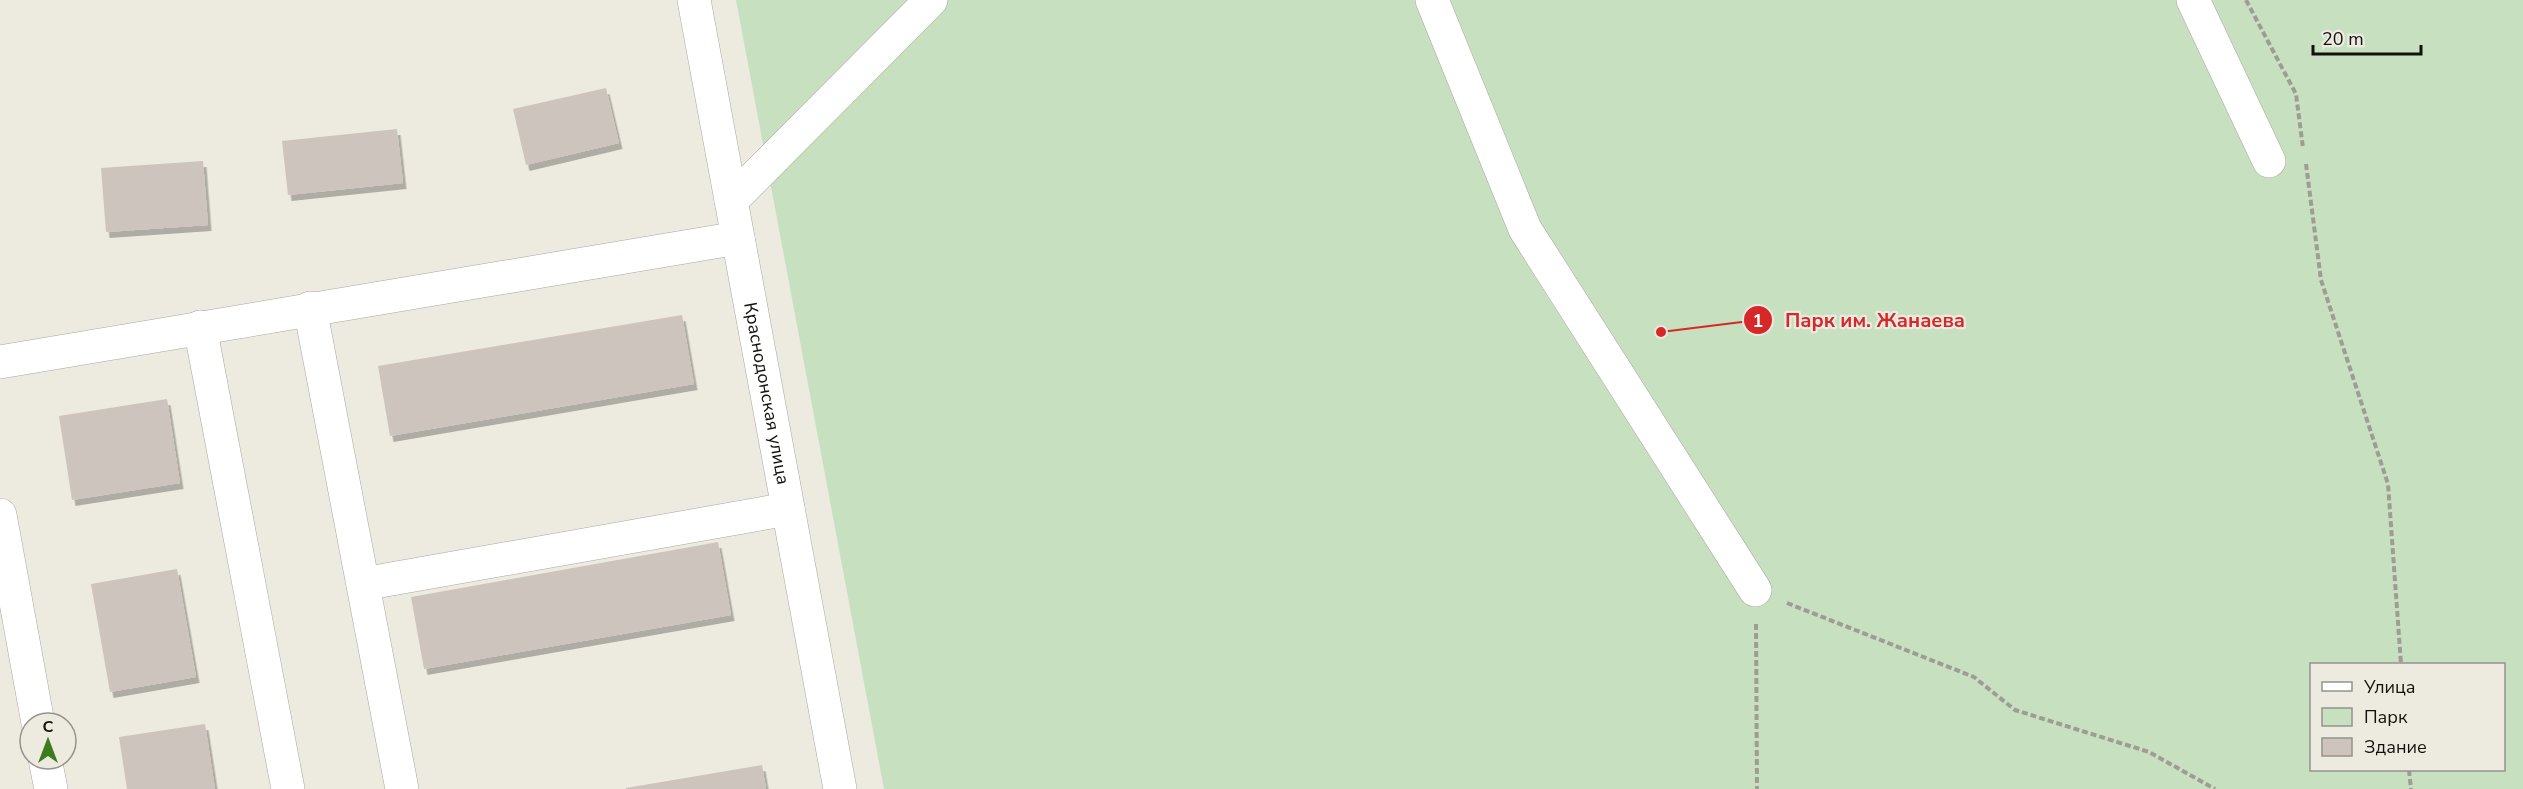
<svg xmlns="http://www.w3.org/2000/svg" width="2523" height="789" font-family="'Nunito Sans',sans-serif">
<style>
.green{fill:#c6e0c0;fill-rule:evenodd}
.building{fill:#cec4be;filter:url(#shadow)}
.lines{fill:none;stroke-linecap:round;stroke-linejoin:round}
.minor-casing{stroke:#aaa79e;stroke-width:34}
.path{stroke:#9f9c94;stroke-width:4;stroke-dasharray:6 3;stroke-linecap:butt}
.minor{stroke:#fff;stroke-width:33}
.labels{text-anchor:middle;stroke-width:4.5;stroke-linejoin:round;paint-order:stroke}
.street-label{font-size:18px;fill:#12110d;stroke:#edeae0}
.leader{fill:none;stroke:#d62828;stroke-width:2}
.callout-dot{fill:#d62828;stroke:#edeae0;stroke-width:2}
.mark-label{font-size:18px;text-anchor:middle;font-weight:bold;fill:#fff}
.callout-label{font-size:20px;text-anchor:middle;font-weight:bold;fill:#d62828;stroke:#edeae0;stroke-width:4.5;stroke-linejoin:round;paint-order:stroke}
</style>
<defs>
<filter id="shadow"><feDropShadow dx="3.5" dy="6" stdDeviation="0" flood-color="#0004"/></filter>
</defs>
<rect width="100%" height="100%" fill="#edeae0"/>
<path class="green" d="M736,0H2523V789H884ZM2312,664H2504V770H2312Z"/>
<path class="building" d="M606,88L619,143L526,165L513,109Z
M397,129L403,183L288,195L282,141Z
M203,161L208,225L106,232L101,168Z
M682,315L694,384L390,436L378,366Z
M167,399L180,483L72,500L59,416Z
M718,542L731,615L424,669L411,597Z
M177,569L196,677L110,692L91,584Z
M205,724L215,789H127L119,737Z
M762,765L766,789H626V788Z"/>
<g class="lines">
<defs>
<g id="minor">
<path id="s1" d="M694,0L840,789"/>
<path d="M1432,0L1525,229L1755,590"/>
<path d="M2193,0L2269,161"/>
<path d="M731,201L931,0"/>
<path d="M310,308L402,789"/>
<path d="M200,327L288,789"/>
<path d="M0,362L738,238"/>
<path d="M0,515L38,723"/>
<path d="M363,584L788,509"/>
<path d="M45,759L51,789"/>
</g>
</defs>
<use href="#minor" class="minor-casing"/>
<path class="path" d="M2246,0L2296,94L2303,148
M2306,164L2321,280L2388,484L2401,664
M1787,603L1974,677L2015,710L2149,752L2215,789
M1756,624L1757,789
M2409,770L2411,789"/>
<use href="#minor" class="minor"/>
</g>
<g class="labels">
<g class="street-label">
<text dy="6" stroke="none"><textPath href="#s1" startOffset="400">Краснодонская улица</textPath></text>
</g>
</g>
<path class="leader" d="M1661 332L1758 320"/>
<g class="callout-dot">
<circle cx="1661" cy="332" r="6"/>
<circle cx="1758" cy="320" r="15"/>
</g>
<g class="mark-label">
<text x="1758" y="327">1</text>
</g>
<g class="callout-label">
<text x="1875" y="327">Парк им. Жанаева</text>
</g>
<rect x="2310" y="663" width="195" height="108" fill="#edeae0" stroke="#95938c" stroke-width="1.5"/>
<rect x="2322" y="682" width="30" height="9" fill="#ffffff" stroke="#95938c" stroke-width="1.5"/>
<text x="2364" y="693" font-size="18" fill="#12110d">Улица</text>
<rect x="2322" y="708" width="30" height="18" fill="#c6e0c0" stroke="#95938c" stroke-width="1.5"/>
<text x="2364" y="723" font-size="18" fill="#12110d">Парк</text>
<rect x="2322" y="738" width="30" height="18" fill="#cec4be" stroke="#95938c" stroke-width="1.5"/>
<text x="2364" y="753" font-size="18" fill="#12110d">Здание</text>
<g transform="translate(48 741)"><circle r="28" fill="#edeae0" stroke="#95938c" stroke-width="1.5"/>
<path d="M0-4.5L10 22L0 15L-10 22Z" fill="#3a7c1e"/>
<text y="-9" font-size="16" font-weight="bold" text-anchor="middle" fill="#12110d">С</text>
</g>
<path d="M2313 45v9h108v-9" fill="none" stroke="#12110d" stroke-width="3"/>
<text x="2322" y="45" font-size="18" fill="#12110d" stroke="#edeae0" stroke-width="4.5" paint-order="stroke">20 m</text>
</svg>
